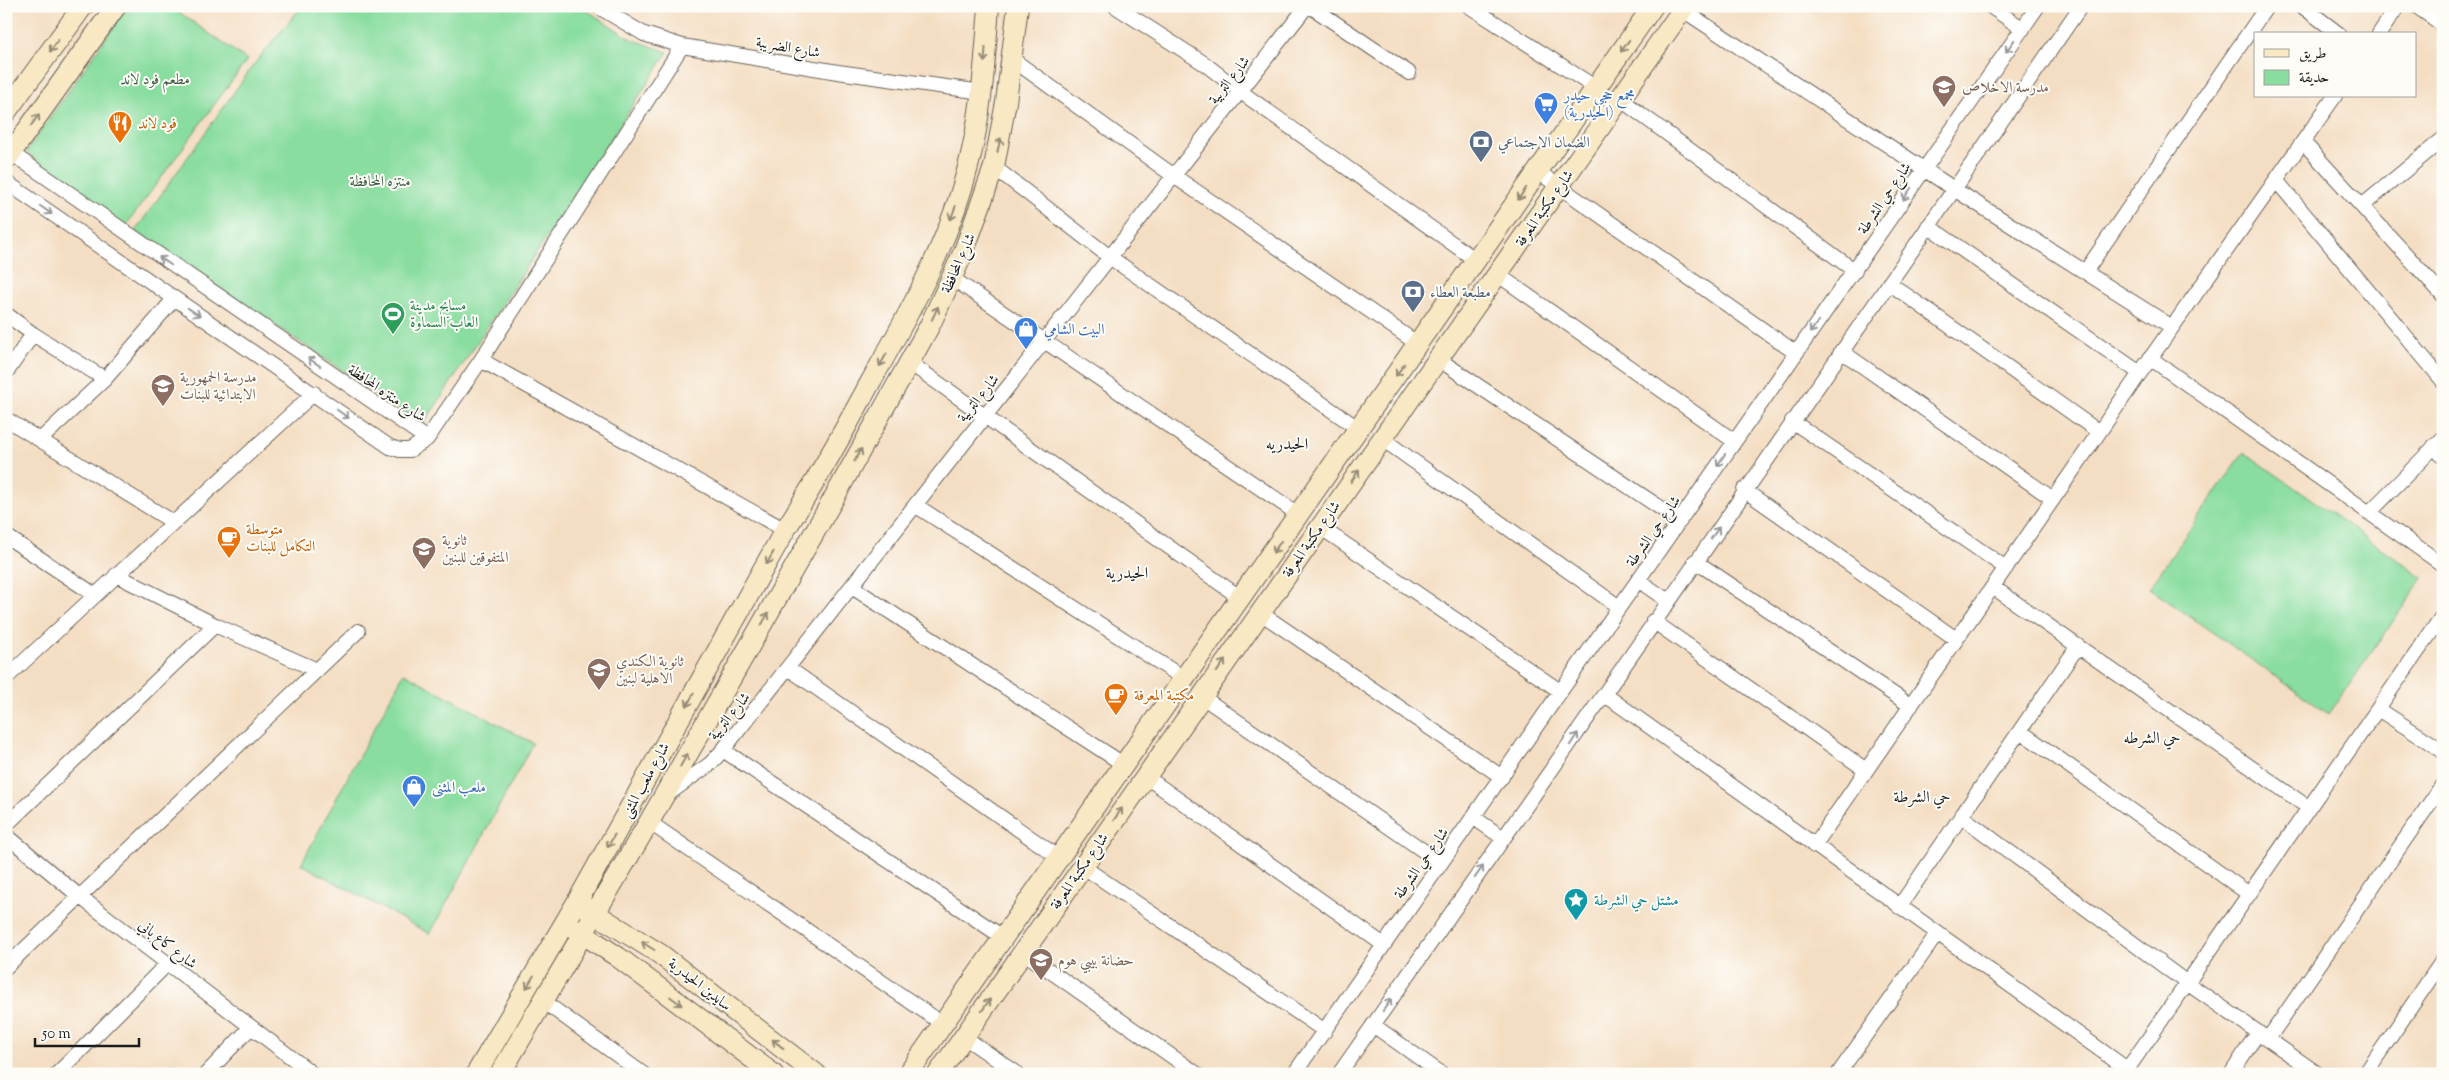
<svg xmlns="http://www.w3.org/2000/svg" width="2449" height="1080" font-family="'Sorts Mill Goudy',Amiri,serif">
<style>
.green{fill:#88dd9f;stroke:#527c5e}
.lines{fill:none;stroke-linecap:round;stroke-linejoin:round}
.street-casing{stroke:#686056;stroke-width:16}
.secondary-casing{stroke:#686056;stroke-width:22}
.street{stroke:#fff;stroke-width:14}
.secondary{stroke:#f8e8c3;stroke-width:20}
.oneway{stroke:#958c78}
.oneway2{stroke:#999}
.labels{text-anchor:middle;stroke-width:4;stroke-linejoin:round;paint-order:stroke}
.street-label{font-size:15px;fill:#1c1c1c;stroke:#fdfcf7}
.park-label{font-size:15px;fill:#42604a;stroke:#fdfcf7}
.education-label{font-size:15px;fill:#785e54;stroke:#fdfcf7;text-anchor:start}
.shop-label{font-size:15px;fill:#366cbe;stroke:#fdfcf7;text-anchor:start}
.food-label{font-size:15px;fill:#c56008;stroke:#fdfcf7;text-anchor:start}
.service-label{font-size:15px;fill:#4e5e75;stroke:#fdfcf7;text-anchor:start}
.leisure-label{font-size:15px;fill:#27864d;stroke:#fdfcf7;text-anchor:start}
.culture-label{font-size:15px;fill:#0d838f;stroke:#fdfcf7;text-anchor:start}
.neighbourhood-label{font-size:16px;fill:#1c1c1c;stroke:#fdfcf7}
</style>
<rect width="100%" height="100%" fill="#fdfcf7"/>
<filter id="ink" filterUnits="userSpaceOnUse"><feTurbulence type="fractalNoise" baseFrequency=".02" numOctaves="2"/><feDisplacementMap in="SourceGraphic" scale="10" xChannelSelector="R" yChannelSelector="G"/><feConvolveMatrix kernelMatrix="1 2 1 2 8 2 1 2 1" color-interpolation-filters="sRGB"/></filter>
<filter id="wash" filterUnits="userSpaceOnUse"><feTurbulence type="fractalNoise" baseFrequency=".0096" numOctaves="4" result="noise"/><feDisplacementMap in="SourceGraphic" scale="20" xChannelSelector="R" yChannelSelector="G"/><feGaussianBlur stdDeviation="1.12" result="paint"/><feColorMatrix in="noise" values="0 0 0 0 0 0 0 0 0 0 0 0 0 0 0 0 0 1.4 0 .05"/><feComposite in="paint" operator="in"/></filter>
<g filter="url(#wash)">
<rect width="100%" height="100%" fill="#f4dec3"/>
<path class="green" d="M128,6H170L247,60L122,231L26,152Z
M302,6H580L631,39L668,52L423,425L135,231L255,63Z
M2244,452L2423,578L2329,714L2149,588Z
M404,673L533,743L430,934L301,864Z"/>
</g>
<g filter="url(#ink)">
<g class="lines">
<defs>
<path id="street" d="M597,6L644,34L682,46L838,72L982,92
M1115,6L1205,64L1241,92L1477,261
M1310,6L1409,73
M1469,6L1596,88
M1990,6L2023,29
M2302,6L2339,34
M2416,6L2443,25
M1683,10L1954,189L2172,327
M2379,34L2398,6
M1012,59L1174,176L1418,344
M1620,99L1855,271
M2303,142L2443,295
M11,153L427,439
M994,167L1111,258L1359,429
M1537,171L1796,353
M2276,180L2443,381
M6,182L390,447L400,450H410L427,439L481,360L682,46
M2362,206L2443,139
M1928,226L2140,373
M2085,272L2267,6
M1497,274L1734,441
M952,278L1298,514
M1889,283L2099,432
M6,314L33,334L105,379
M1841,351L2053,499
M2150,358L2443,565
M1438,359L1680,521
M481,360L785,530
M910,363L1242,599
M6,373L33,334
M6,419L173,522
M1792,421L2006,568
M1381,438L1619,607
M40,440L105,379L174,299
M2434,446L2443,457
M1744,490L1956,639
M915,505L1185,679
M2369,513L2443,438
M1320,527L1560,691
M6,536L95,595
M1695,561L1911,706
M116,575L215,625L317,670
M1638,580L1668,601
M852,587L1123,764
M1993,587L2309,808
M1259,612L1502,777
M1653,621L1866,770
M788,668L1058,857
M6,678L314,393
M1604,694L2127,1069
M1201,696L1441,863
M2378,709L2443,751
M2020,731L2249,894
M723,750L1004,938
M1145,776L1384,945
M668,794L710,764L723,750L1307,6
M1961,816L2187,983L2318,1074
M1473,817L1503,838
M649,822L943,1024
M6,825L215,625
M6,835L79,896L313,1074
M1814,846L2140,373L2335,96
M1082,866L1325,1031
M1899,907L2078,646
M1023,952L1197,1074
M6,967L358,631
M543,1001L643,1074
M1373,1025L1442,1074
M964,1037L1018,1074
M2268,1039L2443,784
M57,1074L167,964
M206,1074L251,1027
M1294,1074L2038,6
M1339,1074C1589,720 1834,362 2081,6
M1838,1074L1937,934
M2124,1074L2443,615
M2231,1074L2258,1032
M2365,1074L2443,960"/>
<path id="secondary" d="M6,112L83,6
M6,160L116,6
M583,906L660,954L816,1074
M571,926L618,957L773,1074
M476,1074L577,902L785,530C816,482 843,433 870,383C909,314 950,241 969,163C982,112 985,59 989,6
M500,1074L649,822L834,498L930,325L964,251L994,167L1006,102L1018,6
M908,1074L1653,6
M938,1074L1685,6"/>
</defs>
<use href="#street" class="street-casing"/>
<use href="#secondary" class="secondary-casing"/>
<use href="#street" class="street"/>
<use href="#secondary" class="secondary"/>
</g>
<defs><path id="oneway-shaft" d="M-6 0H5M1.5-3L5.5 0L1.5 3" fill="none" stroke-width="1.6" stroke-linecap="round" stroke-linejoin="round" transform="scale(1.25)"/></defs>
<g class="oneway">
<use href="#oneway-shaft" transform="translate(54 46) rotate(126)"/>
<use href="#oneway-shaft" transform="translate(1625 46) rotate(125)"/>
<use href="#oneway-shaft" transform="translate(985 55) rotate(94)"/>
<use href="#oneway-shaft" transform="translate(35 120) rotate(-55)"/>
<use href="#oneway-shaft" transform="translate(999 145) rotate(-77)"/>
<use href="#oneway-shaft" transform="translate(1522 194) rotate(124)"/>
<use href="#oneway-shaft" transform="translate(953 213) rotate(111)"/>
<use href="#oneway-shaft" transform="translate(935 313) rotate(-65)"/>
<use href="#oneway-shaft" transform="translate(883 360) rotate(119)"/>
<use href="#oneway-shaft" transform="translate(1400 370) rotate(125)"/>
<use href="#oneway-shaft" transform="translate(858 455) rotate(-61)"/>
<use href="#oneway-shaft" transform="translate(1355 476) rotate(-55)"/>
<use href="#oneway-shaft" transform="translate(1277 547) rotate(124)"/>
<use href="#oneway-shaft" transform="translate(770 558) rotate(119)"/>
<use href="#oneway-shaft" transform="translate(765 619) rotate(-60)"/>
<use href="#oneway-shaft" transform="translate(1221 666) rotate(-55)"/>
<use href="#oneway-shaft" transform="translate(690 700) rotate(119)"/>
<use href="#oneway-shaft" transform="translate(684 760) rotate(-60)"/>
<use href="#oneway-shaft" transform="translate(1118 814) rotate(-55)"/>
<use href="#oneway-shaft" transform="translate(611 841) rotate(119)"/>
<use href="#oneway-shaft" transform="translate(648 946) rotate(-148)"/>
<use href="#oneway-shaft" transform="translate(530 982) rotate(121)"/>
<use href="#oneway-shaft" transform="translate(676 1001) rotate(37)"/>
<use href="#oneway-shaft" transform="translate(986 1005) rotate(-55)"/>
<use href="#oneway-shaft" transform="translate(778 1044) rotate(-142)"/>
</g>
<g class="oneway2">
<use href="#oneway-shaft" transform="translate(2010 46) rotate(125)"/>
<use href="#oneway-shaft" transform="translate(1907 194) rotate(124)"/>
<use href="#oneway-shaft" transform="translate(46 210) rotate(35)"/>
<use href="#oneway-shaft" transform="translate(165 261) rotate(-145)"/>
<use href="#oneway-shaft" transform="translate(194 312) rotate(34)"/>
<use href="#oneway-shaft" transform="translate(1814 327) rotate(125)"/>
<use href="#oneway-shaft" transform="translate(314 362) rotate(-146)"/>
<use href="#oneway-shaft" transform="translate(343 414) rotate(35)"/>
<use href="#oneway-shaft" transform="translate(1721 460) rotate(124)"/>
<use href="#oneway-shaft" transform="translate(1715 533) rotate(-55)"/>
<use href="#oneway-shaft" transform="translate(1574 739) rotate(-57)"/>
<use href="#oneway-shaft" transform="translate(1479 872) rotate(-55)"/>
<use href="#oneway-shaft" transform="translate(1387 1005) rotate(-55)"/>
</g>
</g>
<defs>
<symbol id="school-pin" viewBox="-11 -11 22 30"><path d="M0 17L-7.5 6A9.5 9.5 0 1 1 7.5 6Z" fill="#8d6e63" stroke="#fdfcf7"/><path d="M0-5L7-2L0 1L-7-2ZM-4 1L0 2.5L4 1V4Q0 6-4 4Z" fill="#fff"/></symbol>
<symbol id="supermarket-pin" viewBox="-11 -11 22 30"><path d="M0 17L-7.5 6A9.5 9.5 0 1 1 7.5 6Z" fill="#3f7fe0" stroke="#fdfcf7"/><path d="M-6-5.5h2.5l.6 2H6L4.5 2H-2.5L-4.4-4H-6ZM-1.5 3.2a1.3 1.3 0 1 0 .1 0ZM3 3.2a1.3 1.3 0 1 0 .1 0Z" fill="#fff"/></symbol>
<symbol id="restaurant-pin" viewBox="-11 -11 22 30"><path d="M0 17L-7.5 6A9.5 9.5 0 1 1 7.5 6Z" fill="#e8710a" stroke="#fdfcf7"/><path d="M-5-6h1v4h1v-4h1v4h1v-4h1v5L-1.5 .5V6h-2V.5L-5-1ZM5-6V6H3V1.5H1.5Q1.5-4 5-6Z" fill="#fff"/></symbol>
<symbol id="bank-pin" viewBox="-11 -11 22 30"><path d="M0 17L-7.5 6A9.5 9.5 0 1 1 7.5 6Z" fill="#5c6f8a" stroke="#fdfcf7"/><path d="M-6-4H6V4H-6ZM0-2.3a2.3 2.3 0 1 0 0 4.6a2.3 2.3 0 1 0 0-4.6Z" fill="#fff"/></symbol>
<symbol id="stadium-pin" viewBox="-11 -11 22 30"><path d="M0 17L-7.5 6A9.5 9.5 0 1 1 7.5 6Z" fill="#2e9e5b" stroke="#fdfcf7"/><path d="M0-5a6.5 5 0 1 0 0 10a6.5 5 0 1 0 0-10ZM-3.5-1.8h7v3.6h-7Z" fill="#fff"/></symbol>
<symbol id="shop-pin" viewBox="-11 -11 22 30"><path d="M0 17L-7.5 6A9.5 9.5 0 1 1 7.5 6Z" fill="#3f7fe0" stroke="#fdfcf7"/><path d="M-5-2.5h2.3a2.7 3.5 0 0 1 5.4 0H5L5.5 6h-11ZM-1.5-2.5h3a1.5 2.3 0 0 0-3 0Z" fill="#fff"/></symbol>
<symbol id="cafe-pin" viewBox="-11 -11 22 30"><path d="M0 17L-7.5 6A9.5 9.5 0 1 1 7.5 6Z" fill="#e8710a" stroke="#fdfcf7"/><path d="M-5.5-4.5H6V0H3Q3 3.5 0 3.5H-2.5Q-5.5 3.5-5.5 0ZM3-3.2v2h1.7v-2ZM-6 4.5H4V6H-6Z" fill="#fff"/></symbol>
<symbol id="sight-pin" viewBox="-11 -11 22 30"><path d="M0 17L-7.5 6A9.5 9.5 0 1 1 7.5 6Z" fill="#0f9aa8" stroke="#fdfcf7"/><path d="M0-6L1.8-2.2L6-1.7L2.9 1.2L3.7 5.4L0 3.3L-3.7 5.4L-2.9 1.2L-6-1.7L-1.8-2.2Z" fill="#fff"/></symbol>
</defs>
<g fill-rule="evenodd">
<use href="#school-pin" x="1930" y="73" width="28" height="38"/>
<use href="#supermarket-pin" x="1532" y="90" width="28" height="38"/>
<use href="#restaurant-pin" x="106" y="109" width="28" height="38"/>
<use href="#bank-pin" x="1467" y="128" width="28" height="38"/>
<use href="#bank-pin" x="1399" y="278" width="28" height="38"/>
<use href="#stadium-pin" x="379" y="300" width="28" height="38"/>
<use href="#shop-pin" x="1012" y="315" width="28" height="38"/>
<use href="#school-pin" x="149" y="372" width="28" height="38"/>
<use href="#cafe-pin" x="215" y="524" width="28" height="38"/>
<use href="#school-pin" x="410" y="535" width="28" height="38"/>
<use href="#school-pin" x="585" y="656" width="28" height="38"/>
<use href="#cafe-pin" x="1102" y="681" width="28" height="38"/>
<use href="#shop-pin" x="400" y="773" width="28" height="38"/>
<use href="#sight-pin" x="1562" y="886" width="28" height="38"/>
<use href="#school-pin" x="1027" y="946" width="28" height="38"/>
</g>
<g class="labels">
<g class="street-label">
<text transform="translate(788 47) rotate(10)" y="5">شارع الضريبة</text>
<text transform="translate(1229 80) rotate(-52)" y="5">شارع التربية</text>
<text transform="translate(1884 198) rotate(-56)" y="5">شارع حي الشرطة</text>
<text transform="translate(1544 208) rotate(-55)" y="5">شارع مكتبة المعرفة</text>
<text transform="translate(958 263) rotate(-66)" y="5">شارع المحافظة</text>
<text transform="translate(387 393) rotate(34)" y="5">شارع منتزه المحافظة</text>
<text transform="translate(978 398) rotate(-51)" y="5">شارع التربية</text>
<text transform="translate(1653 531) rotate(-55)" y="5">شارع حي الشرطة</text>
<text transform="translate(1311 539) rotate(-55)" y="5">شارع مكتبة المعرفة</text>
<text transform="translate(729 716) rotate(-51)" y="5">شارع التربية</text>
<text transform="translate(645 780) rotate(-61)" y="5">شارع ملعب المثنى</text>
<text transform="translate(1421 863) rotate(-55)" y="5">شارع حي الشرطة</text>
<text transform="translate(1079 871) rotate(-55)" y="5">شارع مكتبة المعرفة</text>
<text transform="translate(168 944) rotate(38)" y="5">شارع كاع باني</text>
<text transform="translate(700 984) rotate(38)" y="5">سايدين الحيدرية</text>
</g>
<g class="park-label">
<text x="155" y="84">مطعم فود لاند</text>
<text x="380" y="186">منتزه المحافظة</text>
</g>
<g class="education-label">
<text x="1962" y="92">مدرسة الاخلاص</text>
<text x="180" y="382">مدرسة الحمهورية<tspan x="180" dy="17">الابتدائية للبنات</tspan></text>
<text x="442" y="545">ثانوية<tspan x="442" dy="17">المتفوقين للبنين</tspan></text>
<text x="616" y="666">ثانوية الكندي<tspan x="616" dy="17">الاهلية لبنين</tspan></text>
<text x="1058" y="965">حضانة بيبي هوم</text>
</g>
<g class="shop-label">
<text x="1564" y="100">مجمع حجي حيدر<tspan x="1564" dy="17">(الحيدرية)</tspan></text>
<text x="1044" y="334">البيت الشامي</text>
<text x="432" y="792">ملعب المثنى</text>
</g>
<g class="food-label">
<text x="138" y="128">فود لاند</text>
<text x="246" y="534">متوسطة<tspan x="246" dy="17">التكامل للبنات</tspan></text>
<text x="1134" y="700">مكتبة المعرفة</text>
</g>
<g class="service-label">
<text x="1498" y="147">الضمان الاجتماعي</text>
<text x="1430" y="297">مطبعة العطاء</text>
</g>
<g class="leisure-label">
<text x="410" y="310">مسابح مدينة<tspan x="410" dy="17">العاب السماوة</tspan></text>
</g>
<g class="culture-label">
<text x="1594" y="905">مشتل حي الشرطة</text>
</g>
<g class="neighbourhood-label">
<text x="1287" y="449">الحيدريه</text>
<text x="1127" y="578">الحيدرية</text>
<text x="2152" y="743">حي الشرطه</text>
<text x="1922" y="802">حي الشرطة</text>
</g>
</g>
<rect width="2449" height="1080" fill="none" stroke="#fdfcf7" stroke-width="25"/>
<rect x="2254" y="32" width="162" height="65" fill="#fdfcf7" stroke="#a3a29f"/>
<rect x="2264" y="49" width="25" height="8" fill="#f8e8c3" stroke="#a3a29f"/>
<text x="2299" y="58" font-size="15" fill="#1c1c1c">طريق</text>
<rect x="2264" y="70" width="25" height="15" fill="#88dd9f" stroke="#a3a29f"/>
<text x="2299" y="82" font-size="15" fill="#1c1c1c">حديقة</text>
<path d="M35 1038v8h104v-8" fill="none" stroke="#1c1c1c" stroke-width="2.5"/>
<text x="42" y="1038" font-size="15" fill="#1c1c1c" stroke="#fdfcf7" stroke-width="4" paint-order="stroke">50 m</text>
</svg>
